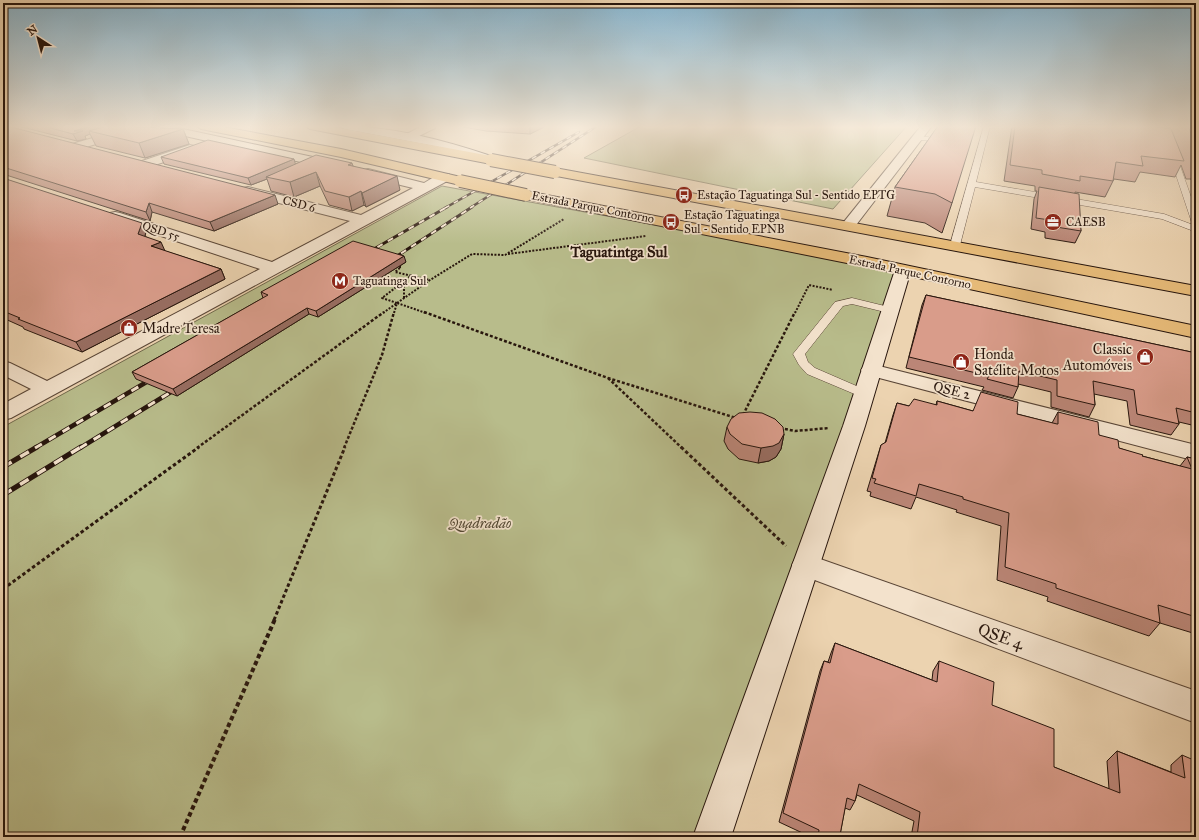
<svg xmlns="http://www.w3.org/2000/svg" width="1199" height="840" font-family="'IM FELL Great Primer',serif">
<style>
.green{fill:#b8bc8b;stroke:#70694c}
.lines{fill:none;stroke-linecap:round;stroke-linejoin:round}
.lane-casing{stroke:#594536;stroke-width:1}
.street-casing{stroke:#594536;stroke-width:2}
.secondary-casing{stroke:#28160d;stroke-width:2}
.highway-casing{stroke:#28160d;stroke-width:2}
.path-far3{stroke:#28160d;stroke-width:2;stroke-dasharray:2 1.5;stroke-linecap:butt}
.path-far2{stroke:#28160d;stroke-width:2.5;stroke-dasharray:3 2;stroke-linecap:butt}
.path-far1{stroke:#28160d;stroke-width:3;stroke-dasharray:3.5 2.5;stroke-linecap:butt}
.path{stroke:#28160d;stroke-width:4;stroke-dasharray:4.5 3;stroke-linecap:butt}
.lane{fill:#f3e2cc;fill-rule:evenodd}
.street{fill:#f3e2cc;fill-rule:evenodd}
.secondary{fill:#f3e2cc;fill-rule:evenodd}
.highway{fill:#e6ba78;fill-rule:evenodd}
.rail-far3-casing{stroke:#28160d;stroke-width:2.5}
.rail-far2-casing{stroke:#28160d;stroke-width:3}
.rail-far1-casing{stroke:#28160d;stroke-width:4.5}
.rail-casing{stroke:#28160d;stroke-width:5}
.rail-far3{stroke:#f3e2cc;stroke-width:1.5;stroke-dasharray:5;stroke-linecap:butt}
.rail-far2{stroke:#f3e2cc;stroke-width:2;stroke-dasharray:6;stroke-linecap:butt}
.rail-far1{stroke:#f3e2cc;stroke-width:3;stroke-dasharray:8;stroke-linecap:butt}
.rail{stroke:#f3e2cc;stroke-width:3.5;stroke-dasharray:10;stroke-linecap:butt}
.highway-bridge-casing{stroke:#28160d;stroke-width:14;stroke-linecap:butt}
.highway-bridge{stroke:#e6ba78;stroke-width:12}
.wall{fill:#bb8677;stroke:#28160d}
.shaded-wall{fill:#986d61;stroke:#28160d}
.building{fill:#d99c8a;stroke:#28160d}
.labels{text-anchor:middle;stroke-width:3.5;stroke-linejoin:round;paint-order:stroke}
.far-poi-label{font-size:12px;fill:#28160d;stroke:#f3e2cc;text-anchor:start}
.far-street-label{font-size:12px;fill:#28160d;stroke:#f3e2cc}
.poi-label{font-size:14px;fill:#28160d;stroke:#f3e2cc;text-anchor:start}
.street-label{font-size:14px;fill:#28160d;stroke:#f3e2cc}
.park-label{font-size:14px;font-style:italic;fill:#534833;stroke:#f3e2cc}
.far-district-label{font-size:15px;font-weight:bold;fill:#28160d;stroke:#f3e2cc}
.near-street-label{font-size:17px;fill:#28160d;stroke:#f3e2cc}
</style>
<rect width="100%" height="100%" fill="#ecd3b0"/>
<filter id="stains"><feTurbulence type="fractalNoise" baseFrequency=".005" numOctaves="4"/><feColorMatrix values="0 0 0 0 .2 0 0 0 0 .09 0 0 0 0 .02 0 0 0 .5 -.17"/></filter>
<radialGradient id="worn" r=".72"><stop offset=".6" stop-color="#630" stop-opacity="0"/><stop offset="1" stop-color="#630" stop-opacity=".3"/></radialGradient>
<path class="green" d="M641,126H907L833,209L584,158Z
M442,186L903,270L701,837H3V427Z"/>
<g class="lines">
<defs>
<path id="lane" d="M951,126H957L947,142L919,140L916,138L919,136L943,139Z
M984,126H990L976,182L1164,214L1196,226V232L1162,219L975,187L960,245L958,247H952L950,245Z
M1158,126H1165L1167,129L1196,211V226L1192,223L1161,130Z
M852,298L893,308L894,310L889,313L852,304L843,306L805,354L808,362L815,368L868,391L870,394L868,397L864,398L807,374L799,365L793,354L835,302Z"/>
<path id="street" d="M134,126H151L150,128L76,150L72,148L70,146L72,144Z
M422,126H436L435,128L411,140H403L401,138L403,136Z
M921,126H932L853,229L848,230L843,229L841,226L843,223Z
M190,145L194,146L196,149L194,152L146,168L142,167L140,164L142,161Z
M368,169L424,183L439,174H449L450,177L449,180L11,418L3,420V404L31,389L3,375V361L10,363L47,381L260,269L110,219L108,216L110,213L115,212L120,213L272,262L350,221L243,194L241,191L243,188L248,187L361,215L413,188L363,176L362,173L363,170Z
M871,364L1196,445V461L864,374L861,370L864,366Z
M806,554L1196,691V723L796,573L792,565L796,557Z"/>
<path id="secondary" d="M149,126H169L336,162L340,163L342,166L340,169L336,170L154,129Z
M340,126C391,126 443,140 491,156L493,159L491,162L487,163L444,148L345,129Z
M903,265L909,267L911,270L865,426L731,837H693L843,426L895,270L897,267Z"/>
<path id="highway" d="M196,126H218L341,149L465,178L467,181L465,184L460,185L341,157L201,129Z
M305,126H328L491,156L495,157L497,160L495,163L491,164L310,129Z
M555,168L1196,286V296L551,175L549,172L551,169Z
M526,191L867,257L1196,326V338L867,267L521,198L519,195L521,192Z"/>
</defs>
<use href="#lane" class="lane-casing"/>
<use href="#street" class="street-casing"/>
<use href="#secondary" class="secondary-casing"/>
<use href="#highway" class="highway-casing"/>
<path class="path-far3" d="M508,254L646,236
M399,267H401L395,272L430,280
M404,282V298
M397,303L382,298L412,275
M383,313L397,303L426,313
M394,313L397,303L430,280L472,254L505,255L564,219
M795,313L809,285L833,290"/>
<path class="path-far2" d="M424,312L608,378L736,418
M608,378L682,448
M743,415L795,312
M780,428L795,431L829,428
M197,448L384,312
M344,448L382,355L394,312"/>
<path class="path-far1" d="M681,447L786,546
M3,589L199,447
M274,620L345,447"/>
<path class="path" d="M180,837L275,619"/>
<use href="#lane" class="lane"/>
<use href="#street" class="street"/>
<use href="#secondary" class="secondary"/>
<use href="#highway" class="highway"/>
<defs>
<path id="rail-far3" d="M445,208L579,132
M470,208L597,126"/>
<path id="rail-far2" d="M367,253L447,207
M391,260L472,207"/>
<path id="rail-far1" d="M35,448L155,377
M80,448L179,387"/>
<path id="rail" d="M3,467L37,447
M3,495L81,447"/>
</defs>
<use href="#rail-far3" class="rail-far3-casing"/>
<use href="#rail-far2" class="rail-far2-casing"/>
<use href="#rail-far1" class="rail-far1-casing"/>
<use href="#rail" class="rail-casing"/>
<use href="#rail-far3" class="rail-far3"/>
<use href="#rail-far2" class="rail-far2"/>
<use href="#rail-far1" class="rail-far1"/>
<use href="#rail" class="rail"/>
<defs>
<path id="highway-bridge" d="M491,160L555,172
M460,181L526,195"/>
</defs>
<use href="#highway-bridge" class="highway-bridge-casing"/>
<use href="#highway-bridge" class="highway-bridge"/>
</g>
<path class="wall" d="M3,126L278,204L214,231L152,212L150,221L3,174Z
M18,126H119L183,129L189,144L145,158L96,146L90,134L85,136L86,139L77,141Z
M458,126H546L530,134L486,131Z
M938,126L952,203L942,233L925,223L887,216L895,187Z
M1012,126H1150L1170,128L1169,126H1196V187H1194L1191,179H1186L1181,165L1175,177L1140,172L1135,182L1114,179L1105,197L1075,192V193L1081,231L1075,243L1045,238V232L1031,229L1034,199L1037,191H1035V186L1004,181Z
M161,157L296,164L353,166L400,190L366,207L364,205L352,211L329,205L320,186L294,197L271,191L267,179L251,185L164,164Z
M3,178L146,232L145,236L165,251L221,269L225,279L82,352L24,329L23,327L3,318Z
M406,262L318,317L309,314L177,396L136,379L132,372L263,298L261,292Z
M926,295L1196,353V426L1179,422V424L1171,435L1130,425L1127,401L1094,394L1095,405L1089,417L1051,407V392L1018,384V387L1013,398L982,390L984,387L906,368L922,305Z
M937,401L973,411L1017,414L1052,423L1058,412L1099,435L1119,448L1142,456L1180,466L1187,457L1196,459V634L1160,623L1149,636L1047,601L1048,597L997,580L1001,526L956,512L957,510L916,497L911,509L870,496L871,492L867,491L877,458L881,445L885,443L893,415L897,403L909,406L936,405Z
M727,427L784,434L781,449L776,457L769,461L758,463L739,459L728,449L724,441Z
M835,643L932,680L933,671L939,661L992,705L1054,767L1109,789L1107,761L1117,751L1171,772V765L1182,755L1196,837H911L914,821L857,795L855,801L850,810L845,808L840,835L844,837H811L779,822L820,671L824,661L828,662L831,653Z"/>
<path class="shaded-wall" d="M91,126H119L89,131L90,134L85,136L86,139L77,141L73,134L74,131Z
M531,126H546L530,134V127Z
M183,129L189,144L145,158L139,143Z
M294,159L296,166L266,177L267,179L251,185L248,178Z
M352,163L356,176L348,165Z
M316,172L320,186L294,197L290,182Z
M397,176L400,190L366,207L362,193Z
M361,191L364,205L352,211L349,197Z
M275,195L278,204L214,231L210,222Z
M149,203L152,212L150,221L146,212Z
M142,223L146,232L143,243L138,234Z
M161,242L165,251L151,246Z
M404,256L406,262L318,317L316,311Z
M221,269L225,279L82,352L76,342Z
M307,308L309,314L177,396L173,389Z
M784,434L781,449L776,457L769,461L758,463L761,448Z"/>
<path class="building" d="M3,126H7L275,195L210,222L149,203L146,212L3,167Z
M43,126H91L74,131H83L73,134Z
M107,126H115L183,129L139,143L89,131Z
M938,126H976L952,203L935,194L895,187Z
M1015,126H1150L1171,129L1184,161L1141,156L1143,166L1116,162L1113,181L1080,176V181L1042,174V170L1010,165Z
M1188,126H1196V145Z
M208,140L294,159L248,178L161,157Z
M316,155L352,163L348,165L397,176L362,193L361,191L349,197L325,191L316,172L290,182L266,177Z
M3,178L142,223L138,234L161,242L151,246L221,269L76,342L18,319L20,318L3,311Z
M1039,187L1079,194L1081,231L1050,226V220L1036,218Z
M353,241L404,256L316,311L307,308L173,389L132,372L268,295L261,292Z
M926,295L1196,353V413L1176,408L1179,424L1137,414L1134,390L1093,381L1095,405L1057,396V380L1019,371L1018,387L987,379L989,376L909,357Z
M981,392L1018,402L1017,414L1057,424H1058V412L1098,422L1099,435L1118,440L1119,448L1143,455L1142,456L1192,469L1187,457L1196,459V617L1158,605L1160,623L1056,588V584L1005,567L1009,513L963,499V497L919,484L916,496L874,483L876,479L872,478L881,445L886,442L897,403L909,406L914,399L937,405V401L973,411Z
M750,412L762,413L775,419L783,427L784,434L779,443L773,446L761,448L742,444L730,434L727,427L731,419L739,413Z
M835,643L937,682L939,661L994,682L992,705L1054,729V767L1120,793L1117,751L1185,778L1182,755L1196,761V837H917L920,812L859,784L855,801L847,798L840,835L844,837H818L819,830L783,813L824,661L830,663Z"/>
<linearGradient id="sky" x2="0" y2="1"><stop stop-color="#88b6d0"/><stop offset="0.52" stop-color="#f6ebdb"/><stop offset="1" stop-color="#f6ebdb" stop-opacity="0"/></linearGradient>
<rect width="1199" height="244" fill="url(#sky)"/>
<defs>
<symbol id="bus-disc" viewBox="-11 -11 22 22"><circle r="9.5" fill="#8f2418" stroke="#f3e2cc"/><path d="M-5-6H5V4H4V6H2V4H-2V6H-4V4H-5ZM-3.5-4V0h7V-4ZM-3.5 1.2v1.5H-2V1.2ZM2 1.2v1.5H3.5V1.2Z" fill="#fff"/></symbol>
<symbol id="office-disc" viewBox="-11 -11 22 22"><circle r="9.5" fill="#8f2418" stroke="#f3e2cc"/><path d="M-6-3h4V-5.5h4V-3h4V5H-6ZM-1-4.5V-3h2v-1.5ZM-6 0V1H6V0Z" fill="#fff"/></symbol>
<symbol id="metro-disc" viewBox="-11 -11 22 22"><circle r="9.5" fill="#8f2418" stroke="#f3e2cc"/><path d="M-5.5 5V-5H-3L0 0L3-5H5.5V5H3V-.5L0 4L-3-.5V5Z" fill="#fff"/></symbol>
<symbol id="shop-disc" viewBox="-11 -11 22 22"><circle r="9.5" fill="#8f2418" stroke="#f3e2cc"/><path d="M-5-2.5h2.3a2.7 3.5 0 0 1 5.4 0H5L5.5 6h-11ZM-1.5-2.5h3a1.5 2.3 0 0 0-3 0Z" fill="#fff"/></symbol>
</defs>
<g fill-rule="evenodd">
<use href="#bus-disc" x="674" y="185" width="20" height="20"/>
<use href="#bus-disc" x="661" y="212" width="20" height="20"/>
<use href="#office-disc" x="1043" y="212" width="20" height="20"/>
<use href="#metro-disc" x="330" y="271" width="20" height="20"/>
<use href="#shop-disc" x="119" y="318" width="20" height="20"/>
<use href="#shop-disc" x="1135" y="347" width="20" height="20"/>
<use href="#shop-disc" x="951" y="352" width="20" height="20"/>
</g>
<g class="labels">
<g class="far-poi-label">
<text x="697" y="199">Estação Taguatinga Sul - Sentido EPTG</text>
<text x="684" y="219">Estação Taguatinga<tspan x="684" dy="14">Sul - Sentido EPNB</tspan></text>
<text x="1066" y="226">CAESB</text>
<text x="353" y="285">Taguatinga Sul</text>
</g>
<g class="far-street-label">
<text transform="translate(299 204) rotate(14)" y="4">CSD 6</text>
<text transform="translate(593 207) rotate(11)" y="4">Estrada Parque Contorno</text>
<text transform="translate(161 231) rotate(18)" y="4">QSD 55</text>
<text transform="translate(910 272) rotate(12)" y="4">Estrada Parque Contorno</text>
</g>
<g class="poi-label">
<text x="142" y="333">Madre Teresa</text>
<text x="1132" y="354" text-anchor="end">Classic<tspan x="1132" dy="16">Automóveis</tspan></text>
<text x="974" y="359">Honda<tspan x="974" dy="16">Satélite Motos</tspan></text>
</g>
<g class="street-label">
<text transform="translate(952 390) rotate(14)" y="5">QSE 2</text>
</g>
<g class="park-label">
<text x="480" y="528">Quadradão</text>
</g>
<g class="far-district-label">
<text x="619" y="257">Taguatintga Sul</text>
</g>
<g class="near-street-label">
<text transform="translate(1001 636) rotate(20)" y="6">QSE 4</text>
</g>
</g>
<rect width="1199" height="840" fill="none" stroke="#ecd3b0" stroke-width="16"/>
<rect x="4" y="4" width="1191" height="832" fill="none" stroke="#28160d" stroke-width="2"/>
<rect x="8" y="8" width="1183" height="824" fill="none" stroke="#28160d"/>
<g transform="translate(38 38) rotate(324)" stroke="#f3e2cc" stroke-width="3" paint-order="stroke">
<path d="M0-3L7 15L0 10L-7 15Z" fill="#28160d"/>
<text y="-6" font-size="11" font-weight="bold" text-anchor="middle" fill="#28160d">N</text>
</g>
<rect width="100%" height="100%" filter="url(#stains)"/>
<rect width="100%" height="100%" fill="url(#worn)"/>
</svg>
